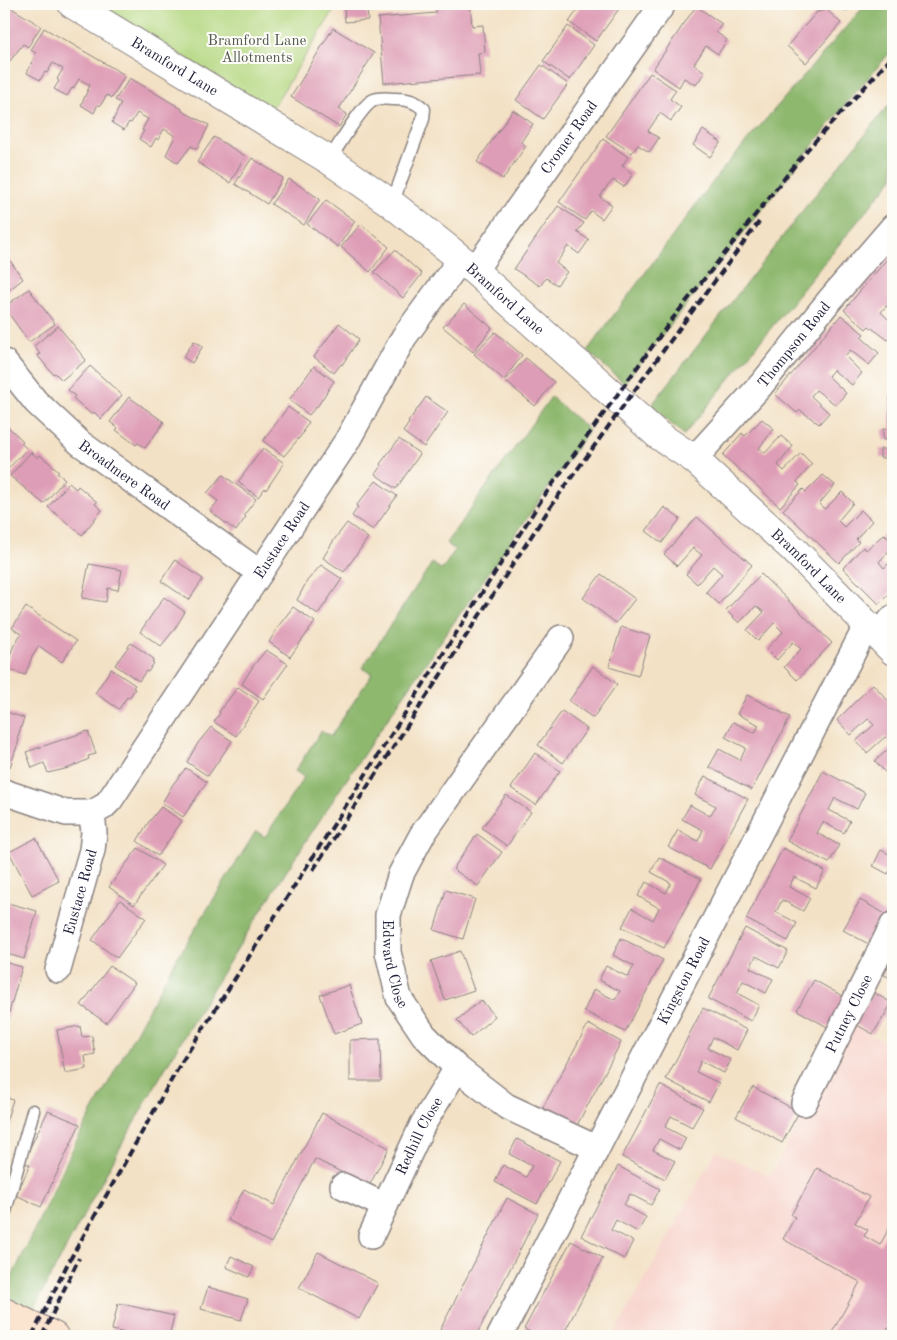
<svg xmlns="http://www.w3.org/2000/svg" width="897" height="1340" font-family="'Old Standard TT',serif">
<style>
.built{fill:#f7d1c9}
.green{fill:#b3d77f;stroke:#6a7c5d}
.forest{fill:#8eb86e;stroke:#586d54}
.building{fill:#de9db6}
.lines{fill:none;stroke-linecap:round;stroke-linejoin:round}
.service-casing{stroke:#8a8280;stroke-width:15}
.minor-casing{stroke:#8a8280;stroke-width:28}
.tertiary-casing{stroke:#8a8280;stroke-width:30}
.secondary-casing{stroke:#8a8280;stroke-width:30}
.service{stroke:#fff;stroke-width:12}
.minor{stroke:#fff;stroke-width:25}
.tertiary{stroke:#fff;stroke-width:28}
.secondary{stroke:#fce5d0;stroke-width:28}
.rail{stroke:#22223b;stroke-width:4;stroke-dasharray:8 4;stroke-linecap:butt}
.labels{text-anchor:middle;stroke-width:4;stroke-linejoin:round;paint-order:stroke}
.park-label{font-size:15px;fill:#4e584f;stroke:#fdfcf7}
.street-label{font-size:15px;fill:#22223b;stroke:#fdfcf7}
</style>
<rect width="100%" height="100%" fill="#fdfcf7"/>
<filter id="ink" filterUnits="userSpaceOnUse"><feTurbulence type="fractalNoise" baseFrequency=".02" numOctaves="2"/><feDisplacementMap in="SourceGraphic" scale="10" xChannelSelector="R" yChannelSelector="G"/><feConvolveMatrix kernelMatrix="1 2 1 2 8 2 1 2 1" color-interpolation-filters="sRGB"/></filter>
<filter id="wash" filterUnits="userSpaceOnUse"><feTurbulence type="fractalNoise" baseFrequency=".0096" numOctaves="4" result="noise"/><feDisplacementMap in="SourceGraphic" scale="20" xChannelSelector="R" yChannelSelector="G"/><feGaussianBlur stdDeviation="1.12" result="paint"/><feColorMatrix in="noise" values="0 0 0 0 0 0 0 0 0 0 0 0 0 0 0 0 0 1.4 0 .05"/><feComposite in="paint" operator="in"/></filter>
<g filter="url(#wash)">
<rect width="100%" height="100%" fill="#f3e1c5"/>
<path class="built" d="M854,1025L893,1047V1336H613L716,1151L770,1176Z"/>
<path class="green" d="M98,4H338L271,110Z"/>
<path class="forest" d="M866,4H893V49L844,106L624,383L587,351L721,171Z
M893,100V178L684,435L651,406L807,205Z
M551,397L589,430C441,640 292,850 163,1072C117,1151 75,1232 32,1311L4,1298V1294L76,1142L172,966L256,831L265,837L304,777L295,771L321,731L331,736L372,674L362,668L432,563L442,570L455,550L446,543Z"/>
<g id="blocks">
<path class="building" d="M4,4L13,8V9L41,26L28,47L23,44L10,61L4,57V38L6,34L4,33Z
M443,4H470L472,26L483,25L485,52L478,53L480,75L384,83L378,18L436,13V6L443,5Z
M582,4H618L621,6L596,41L569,22Z
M837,4H852L846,11Z
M367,6L368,20L345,22L344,8Z
M696,6L722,24L716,32L727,40L718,54L706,46L694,64L705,72L696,85L684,78L679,87L653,69Z
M827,10L841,23L806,63L787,46L817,12Z
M568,26L594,45L570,80L543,61Z
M44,28L125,75L112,98L107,95L100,106L98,104L94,113L81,105L90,85L79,79L73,89L72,88L67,96L54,89L59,81L57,79L63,69L53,63L47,73L45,72L40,80L27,73L36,53L31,50Z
M333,28L374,53L339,109L347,114L339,127L291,97Z
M541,65L568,84L543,119L516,100Z
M650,73L676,90L670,99L681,107L671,121L660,113L648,131L659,138L649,152L638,145L632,153L606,136Z
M130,78L182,109V111L209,125L197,149L191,146L178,163L166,155L175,136L164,129L158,140L156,138L151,147L139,139L144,131L142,130L148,119L137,113L131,123L129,122L124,130L112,123L121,103L115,100Z
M513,110L533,124L521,142L526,146L503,179L477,162Z
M703,130L721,142L710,157L693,145Z
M214,137L245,156L230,183L197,162Z
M603,139L628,157L622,166L633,174L624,187L613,180L606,188L600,197L612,205L602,219L591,211L585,220L559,202Z
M252,158L283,178L267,204L235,184Z
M289,179L320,199L304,225L271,204Z
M326,200L355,221L338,247L307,224Z
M558,206L584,223L577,232L589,240L579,254L568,246L562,255L556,263L567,272L557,285L546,278L540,286L514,269Z
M361,224L389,247L370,272L341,247Z
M395,250L422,274L403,298L374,272Z
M4,252L23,279L4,294Z
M893,252V312L886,306L881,312L893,324V335L888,340L869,326L866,329L844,310Z
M29,289L55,324L29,342L4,307Z
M464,304L492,328L473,352L443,327Z
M841,315L864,334L861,337L879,353L869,365L850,350L845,356L862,373L852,385L833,370L828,376L846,393L836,405L816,390L811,396L829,413L819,424L800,410L797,413L775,394Z
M339,323L359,339L342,365L341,364L334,373L314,357Z
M58,326L86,360L62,380L55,373L53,374L37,355L40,354L34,346Z
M495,332L522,355L504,380L474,354Z
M194,341L203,346L192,363L183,357Z
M526,358L554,382L535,406L505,381Z
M90,366L122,395L101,419L94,412L92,415L73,398L75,396L68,390Z
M314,366L334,381L317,407H316L309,415L289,400Z
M129,397L164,422L145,448L138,443L136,445L116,430L118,428L110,422Z
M426,397L448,412L424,447L403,432L409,423L408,422Z
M890,397H893V440H883V429H890Z
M288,407L309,422L303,431L304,432L284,456L263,441Z
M762,419L774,429L759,448L765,453L781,436L793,446L778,465L784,471L801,453L812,464L797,482L800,485L780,507L723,455L742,433L745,436Z
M5,424L23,441L21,443L27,449L5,472L4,471Z
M399,439L420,454L396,489L375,474L381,466L380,464Z
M263,448L284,463L266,490L265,488L258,497L238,482Z
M880,449H893V492H891V458H880Z
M31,452L38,458L40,455L59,471L57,473L65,479L44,504L10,476Z
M223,475L256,499L244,515L246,517L236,531L210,511L218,501L207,493Z
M823,475L835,485L819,504L822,507L825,509L842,492L853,503L838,521L844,527L861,510L872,521L856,539L859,542L839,563L783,510L803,489L806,492Z
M376,481L397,496L373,530L352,516L358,507L356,506Z
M69,483L76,489L78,486L97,502L95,504L102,510L82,535L48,507Z
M664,507L680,519L662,543L646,531Z
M697,517L752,565L719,604L706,592L722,574L713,566L697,584L686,574L702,555L693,548L677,566L664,554Z
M347,523L368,538L344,572L323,558L334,540Z
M884,534L893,543V546L879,562L884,568L892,560L893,562V590L879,604L843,568L863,547L866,550Z
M175,560L203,579L189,600L161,581Z
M89,564L122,570L118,590L108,588L106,602L82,598Z
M321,565L342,579L318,614L297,600L307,581Z
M601,574L635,599L616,623L583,598Z
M761,574L832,643L797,680L784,667L801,649L793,642L777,660L766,649L783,632L774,623L758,641L747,630L764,612L756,606L739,623L726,610Z
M164,597L185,612L174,630L161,646L140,632Z
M26,607L76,641L62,662L39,646L32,657L25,675L5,668L14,645L21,634L12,628Z
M293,607L315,622L290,657L269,642L280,624Z
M621,627L650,636L638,676L609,667Z
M131,643L154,659L152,662L154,663L148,672L146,671L139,681L115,665Z
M266,650L288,664L263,699L242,684L253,666Z
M593,666L617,684L593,718L569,701Z
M111,669L135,685L133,688L135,689L129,698L127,697L119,709L95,693Z
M873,684L893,706V766L886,773L875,761L893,745L885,737L867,753L856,741L874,725L868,719L851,735L837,720Z
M238,687L259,701L236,736L214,722L220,713L219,712Z
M747,695L790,717L752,790L709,767L719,749L740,760L746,748L725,737L733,722L755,733L759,725L737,714Z
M4,711L24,718L17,739L19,740L10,767L4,765Z
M562,711L587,729L563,763L538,745Z
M211,727L232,741L208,776L187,762L198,743Z
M88,731L96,754L88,756L89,759L69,768L48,773L44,763L32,768L26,752Z
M535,753L560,771L536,805L511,788Z
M186,768L207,782L183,817L162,803L173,784Z
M823,771L865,793L857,809L835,798L829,810L850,821L844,833L823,822L817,833L839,845L829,863L787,841Z
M705,776L748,799L710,869L668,847L678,830L698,841L703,830L682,819L690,805L710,816L716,806L695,795Z
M506,795L531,812L507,846L482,828Z
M161,807L182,821L158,856L137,841L148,823Z
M477,834L502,852L478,886L453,869Z
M36,838L59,881L32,895L9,852Z
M138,848L163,865L134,905L109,887Z
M783,848L825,871L816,888L794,877L789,887L810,898L803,911L782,900L776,912L797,923L788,941L746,919Z
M881,850L893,856V865L888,874L873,866Z
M659,857L701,879L664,948L622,927L632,908L653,920L659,908L638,896L646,882L666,893L671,883L651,872Z
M446,890L475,899L463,939L434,930Z
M120,900L146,918L117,958L92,940Z
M860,900L891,917L874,947L843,930Z
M8,903L37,911L24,959L4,953V917Z
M745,928L788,951L779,968L756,956L750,968L773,979L766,993L743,981L737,993L759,1005L751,1021L708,999Z
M621,938L663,960L625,1032L584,1011L594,989L615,1000L620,991L599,980L606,966L628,977L634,966L613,955Z
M460,951L474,990L445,1000L431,961Z
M893,956V979L884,975Z
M4,962L22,967L6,1023L4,1022Z
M110,966L135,983L106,1023L81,1005Z
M814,980L846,998L829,1028L797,1010Z
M349,985L362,1024L334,1034L320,995Z
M873,992L892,1003L873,1034L855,1024Z
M481,1000L495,1016L471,1037L457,1020Z
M703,1008L747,1030L737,1050L713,1037L708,1048L731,1060L724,1073L701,1061L696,1072L719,1083L709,1102L666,1079Z
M588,1024L621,1042L574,1131L540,1113Z
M80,1026L82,1037L92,1036L95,1054L85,1056L87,1069L65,1073L57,1030Z
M380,1039L381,1081H350V1040Z
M660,1085L703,1108L692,1127L671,1116L665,1127L686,1138L680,1150L659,1139L653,1150L675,1161L665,1179L622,1157Z
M753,1087L799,1112L782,1143L736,1117Z
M4,1097L13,1100L4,1128Z
M48,1111L80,1124L41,1207L16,1195L30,1165L23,1162Z
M322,1113L389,1148L369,1186L315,1159L271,1243L228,1220L244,1189L274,1205Z
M517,1139L560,1161L537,1204L495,1182L503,1165L526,1177L532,1166L509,1154Z
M618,1166L660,1189L651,1205L630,1194L624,1205L646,1217L638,1232L616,1220L611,1230L633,1241L624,1259L581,1236Z
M817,1168L869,1197L855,1223L868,1230L864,1236L880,1245L893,1221V1331L888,1328L884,1336H830L860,1282L783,1239L795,1217L791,1215Z
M507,1198L538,1214L476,1336H437Z
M571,1241L603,1258L565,1331L575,1336H538L524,1329Z
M318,1252L378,1283L359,1319L299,1288Z
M231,1256L254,1267L249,1277L226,1267Z
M208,1287L248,1299L241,1320L201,1309Z
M118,1303L174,1316L169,1336H139L112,1330Z"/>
</g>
</g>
<g filter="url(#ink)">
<use href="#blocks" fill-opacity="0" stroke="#8a8280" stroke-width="1"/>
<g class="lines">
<defs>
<path id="service" d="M329,160C338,147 360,108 372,101C379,97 388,99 395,99C407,99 415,101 424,109L423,119L392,204
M4,1215L33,1111"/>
<g id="minor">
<path id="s1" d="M474,271L663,4"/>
<path id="s2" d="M4,362L36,402L80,443L260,573"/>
<path id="s3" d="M694,459L761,385L829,301L893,227"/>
<path d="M877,634L893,618"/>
<path id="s4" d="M561,638L422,835L401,874L388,915V952L399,998L424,1035L457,1068L506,1106L596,1148"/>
<path d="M4,792L66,813H92"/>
<path id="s5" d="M58,970L92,850L94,833L92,813L103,807L110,800L347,441L404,337L461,259"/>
<path id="s6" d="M804,1103L893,925"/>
<path d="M343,1186L385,1206"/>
<path id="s7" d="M371,1236L423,1124L457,1068"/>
<path id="s8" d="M500,1336L867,625"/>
</g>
<g id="tertiary">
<path id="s9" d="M72,4L329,160L392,204L461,259L658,435L694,459L793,549L893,651"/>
</g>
<path id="secondary" d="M4,1312L54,1336"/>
</defs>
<use href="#service" class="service-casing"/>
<use href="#minor" class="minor-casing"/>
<use href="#tertiary" class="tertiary-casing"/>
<use href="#secondary" class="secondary-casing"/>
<use href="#service" class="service"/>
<use href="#minor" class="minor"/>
<use href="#tertiary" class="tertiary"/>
<use href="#secondary" class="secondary"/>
<path class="rail" d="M313,870L553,503L679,329L759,222
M32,1336L67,1265L181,1063L544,496L670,322L807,150L893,56
M42,1336L79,1258"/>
</g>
</g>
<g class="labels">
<g class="park-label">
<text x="257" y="45">Bramford Lane<tspan x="257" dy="17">Allotments</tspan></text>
</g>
<g class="street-label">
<text dy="5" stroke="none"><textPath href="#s9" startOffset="120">Bramford Lane</textPath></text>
<text dy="5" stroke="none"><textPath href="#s1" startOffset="164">Cromer Road</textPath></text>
<text dy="5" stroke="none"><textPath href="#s9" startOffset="525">Bramford Lane</textPath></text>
<text dy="5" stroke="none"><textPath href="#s3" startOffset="152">Thompson Road</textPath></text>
<text dy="5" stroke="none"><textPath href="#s2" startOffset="166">Broadmere Road</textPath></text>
<text dy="5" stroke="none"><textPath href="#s5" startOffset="496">Eustace Road</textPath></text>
<text dy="5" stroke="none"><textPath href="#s9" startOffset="930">Bramford Lane</textPath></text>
<text dy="5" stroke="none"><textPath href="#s5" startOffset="81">Eustace Road</textPath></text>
<text dy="5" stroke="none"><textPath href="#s4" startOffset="378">Edward Close</textPath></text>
<text dy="5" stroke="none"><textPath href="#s8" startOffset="400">Kingston Road</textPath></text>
<text dy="5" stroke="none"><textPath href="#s6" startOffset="100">Putney Close</textPath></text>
<text dy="5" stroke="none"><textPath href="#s7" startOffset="111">Redhill Close</textPath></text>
</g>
</g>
<rect width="897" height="1340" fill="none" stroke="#fdfcf7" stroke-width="20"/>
</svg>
